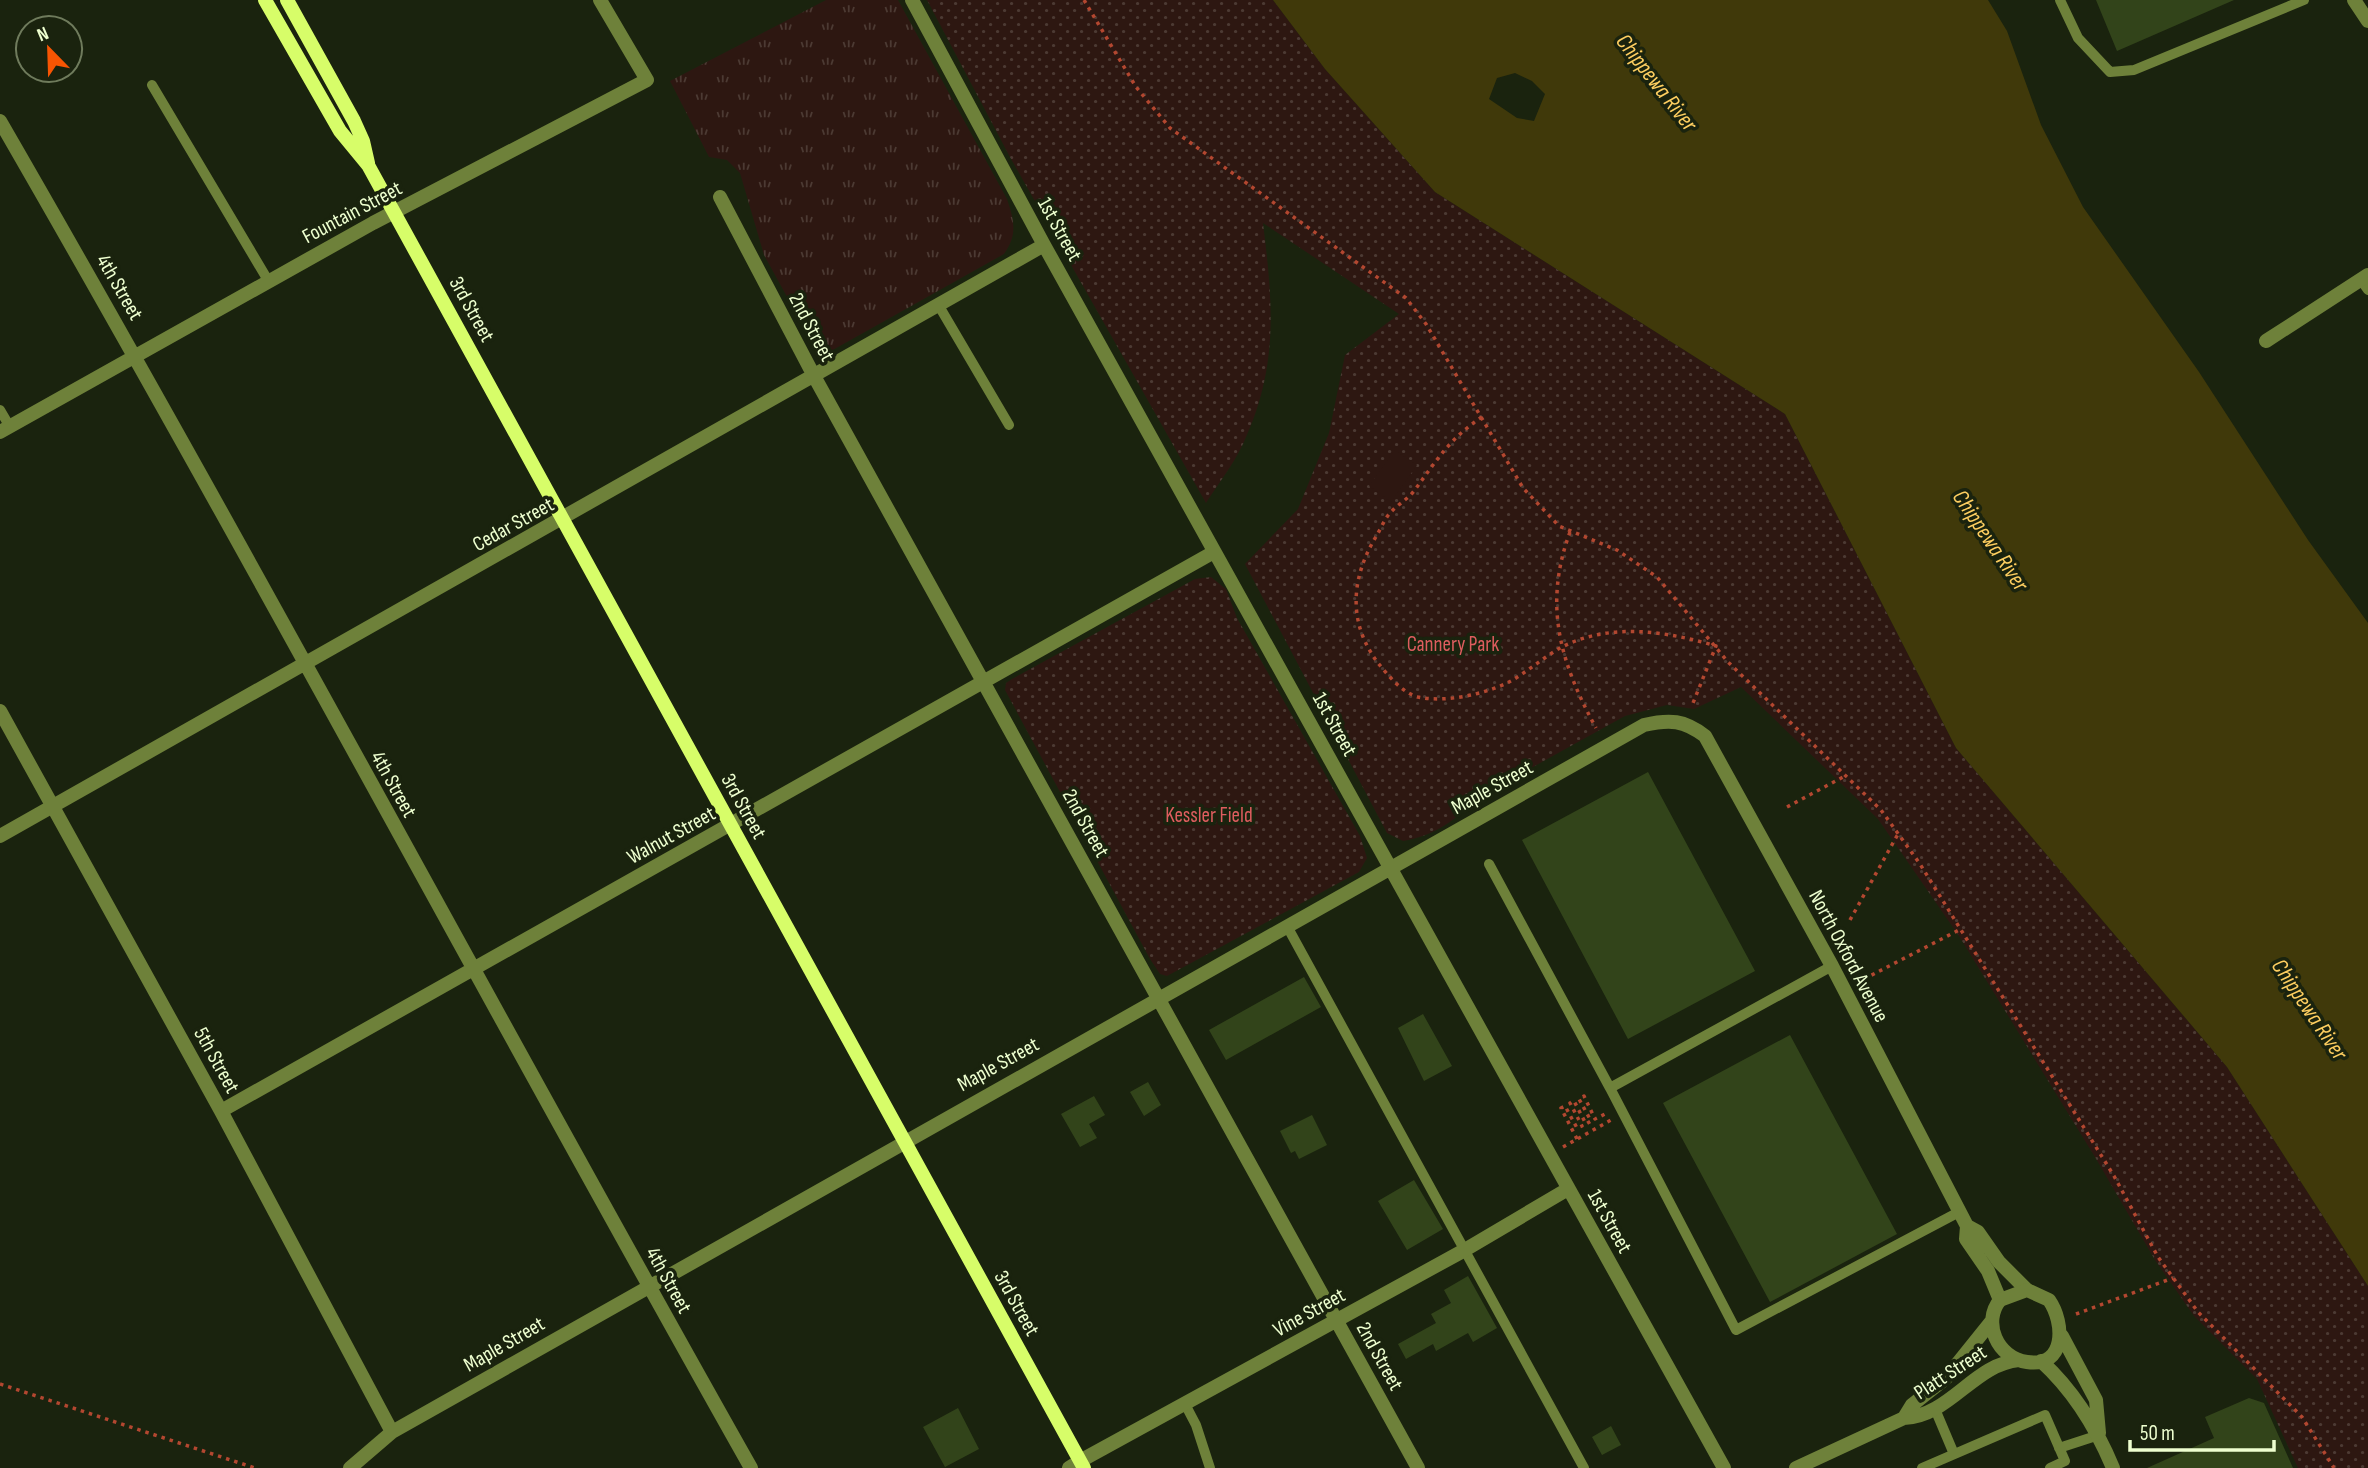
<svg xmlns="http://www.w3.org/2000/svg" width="2368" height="1468" font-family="'Sofia Sans Condensed',sans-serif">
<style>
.grass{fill:url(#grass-tufts)}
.park{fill:url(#park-dots)}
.garden{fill:#2d1711}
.water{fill:#40390a;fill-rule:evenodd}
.building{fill:#32441a}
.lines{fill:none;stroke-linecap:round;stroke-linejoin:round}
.path{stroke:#b34730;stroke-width:3.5;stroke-dasharray:3.5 5;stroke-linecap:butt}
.service{stroke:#6e813a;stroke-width:10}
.minor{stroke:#6e813a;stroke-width:14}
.tertiary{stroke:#6e813a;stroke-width:14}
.secondary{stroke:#d7fd69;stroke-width:14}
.labels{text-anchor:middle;stroke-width:7;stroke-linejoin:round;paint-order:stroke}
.street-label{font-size:21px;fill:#eeffd0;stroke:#1a230e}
.park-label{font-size:21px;fill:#de5d5f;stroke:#1a230e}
.water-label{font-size:23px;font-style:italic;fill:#fdce60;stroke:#1a230e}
</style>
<defs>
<pattern id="grass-tufts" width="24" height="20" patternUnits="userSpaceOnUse" patternTransform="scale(1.75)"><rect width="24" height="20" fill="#2d1711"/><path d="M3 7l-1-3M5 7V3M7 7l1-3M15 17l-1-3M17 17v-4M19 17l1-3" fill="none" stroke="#4c3a33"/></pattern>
<pattern id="park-dots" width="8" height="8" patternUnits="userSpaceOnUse" patternTransform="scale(1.75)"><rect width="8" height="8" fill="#2d1711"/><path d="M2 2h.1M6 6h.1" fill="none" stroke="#4c3a33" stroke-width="1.8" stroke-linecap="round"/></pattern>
</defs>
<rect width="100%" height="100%" fill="#1a230e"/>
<path class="grass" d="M826,0H898L1007,199C1014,220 1018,235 1004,254L831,351L813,344L764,255L740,173L727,160L709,157L670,81Z"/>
<path class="park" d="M927,0H1273L1325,69L1435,192L1785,414L1956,748L2227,1067L2368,1286V1468H2298L2257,1379L2194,1316L2155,1260L2095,1157L1959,936L1878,819L1741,687L1694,709L1667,705L1625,716L1477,798C1458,819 1432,837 1403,841L1387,833L1245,564L1298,509L1329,433L1345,355L1399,314L1263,223C1273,304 1279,367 1243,444C1233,465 1218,484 1206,503L1011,159Z
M1211,577L1226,589L1237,618L1360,836L1367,858L1359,872L1167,976L1160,974L1150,959L1005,690L1006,683L1012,679L1195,579Z"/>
<path class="garden" d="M1395,450L1417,465L1391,502L1369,486Z"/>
<path class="water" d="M1273,0H1988L2007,31L2041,125L2083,207L2199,372L2308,540L2368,623V1286L2227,1067L1956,748L1785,414L1435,192L1325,69ZM1515,73L1532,81L1545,94L1534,121L1517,118L1489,99L1497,78Z"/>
<path class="building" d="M2096,0H2234L2117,51Z
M1648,772L1755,971L1628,1039L1522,840Z
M1304,977L1321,1007L1226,1060L1209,1030Z
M1423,1014L1452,1066L1424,1081L1398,1028Z
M1790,1035L1897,1234L1770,1302L1663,1103Z
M1148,1082L1161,1105L1144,1116L1130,1092Z
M1094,1096L1105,1115L1089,1124L1097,1138L1080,1147L1061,1114Z
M1312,1115L1327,1145L1299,1159L1295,1151L1291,1153L1280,1131Z
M1414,1180L1443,1229L1407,1250L1378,1201Z
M1468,1276L1497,1328L1473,1342L1468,1333L1436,1351L1433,1344L1406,1359L1398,1344L1436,1323L1431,1314L1451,1303L1444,1290Z
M2249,1398L2264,1403L2293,1468H2147L2214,1438L2205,1417Z
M958,1408L979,1449L945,1467L923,1427Z
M1611,1426L1621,1445L1602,1455L1592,1437Z"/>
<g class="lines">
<path class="path" d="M1084,0L1136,87L1170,128L1406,298L1426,324L1523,488L1559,526L1617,550L1657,577L1728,662L1881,810L1920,864L2114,1176L2158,1257L2198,1312L2302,1417L2334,1468
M1482,417C1449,439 1437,460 1414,491C1407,500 1398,504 1391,512C1385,518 1381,528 1377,535C1351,577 1347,622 1378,663C1388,675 1402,693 1418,697C1446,703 1486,694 1511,681C1528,671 1543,658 1560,648C1609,622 1666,631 1716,646L1693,703
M1570,532C1543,605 1560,662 1596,728
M1787,807L1845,776
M1850,920L1898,834
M1864,979L1961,929
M1577,1139L1561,1108L1565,1106L1577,1128L1582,1126L1570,1103L1574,1101L1586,1124L1591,1121L1579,1099L1584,1096L1595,1119L1605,1114L1607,1117
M1563,1147L1611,1120
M2076,1314L2173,1278
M0,1384L255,1468"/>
<path class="service" d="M2060,0L2078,38L2110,72L2134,70L2304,0
M152,85L269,282
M2361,280L2368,290
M939,306L1009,425
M0,410L10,427
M1489,864L1610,1088L1832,966
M1288,928L1584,1468
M1610,1088L1736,1330L1959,1212
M1185,1404L1196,1425L1210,1468
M1935,1409L1954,1454
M2059,1448L2099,1435
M1922,1468L2045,1415L2065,1461L2050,1468"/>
<path class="minor" d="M912,0L1044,245L1724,1468
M2354,0L2368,21
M0,121C257,566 498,1020 751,1468
M720,197L814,376L1418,1468
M2266,341L2368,275
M0,432L373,223L647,80L600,0
M0,711L221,1111L392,1432
M0,836L1044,245
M221,1111L1214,552
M1967,1226L1978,1232L1999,1262L2027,1290
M1080,1461L1463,1251L1568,1189
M350,1468L392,1432C809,1195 1227,961 1644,725C1670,719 1684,720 1705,736L1832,966L1967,1226L1966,1239L1988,1271L2000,1300"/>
<path class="tertiary" d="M2027,1290L2049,1300C2065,1323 2066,1368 2027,1362C1997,1358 1982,1322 2000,1300Z
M2062,1336L2096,1400L2099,1433
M2041,1361C2074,1391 2096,1427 2113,1468
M1904,1418L1912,1405L1946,1378L1991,1322
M1069,1468L1080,1461
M1796,1468L1904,1418C1950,1416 1974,1364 2019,1360"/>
<path class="secondary" d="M265,0L340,131L368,165L1084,1468
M287,0L354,121L363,141L368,163"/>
</g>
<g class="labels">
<g class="street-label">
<text transform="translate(352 212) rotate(-28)" y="7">Fountain Street</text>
<text transform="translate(1060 229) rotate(61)" y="7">1st Street</text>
<text transform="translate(120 287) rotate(60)" y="7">4th Street</text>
<text transform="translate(472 309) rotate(61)" y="7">3rd Street</text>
<text transform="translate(812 327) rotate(62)" y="7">2nd Street</text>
<text transform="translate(513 524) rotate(-29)" y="7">Cedar Street</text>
<text transform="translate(1335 724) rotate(61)" y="7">1st Street</text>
<text transform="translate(394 784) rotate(61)" y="7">4th Street</text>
<text transform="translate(1492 787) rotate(-29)" y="7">Maple Street</text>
<text transform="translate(744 806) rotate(61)" y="7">3rd Street</text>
<text transform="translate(1086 823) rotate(61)" y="7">2nd Street</text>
<text transform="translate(671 835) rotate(-29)" y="7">Walnut Street</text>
<text transform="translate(1849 956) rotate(62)" y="7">North Oxford Avenue</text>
<text transform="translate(217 1060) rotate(61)" y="7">5th Street</text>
<text transform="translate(998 1064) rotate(-29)" y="7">Maple Street</text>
<text transform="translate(1610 1221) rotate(61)" y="7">1st Street</text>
<text transform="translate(669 1280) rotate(61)" y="7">4th Street</text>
<text transform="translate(1017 1303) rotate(61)" y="7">3rd Street</text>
<text transform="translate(1309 1312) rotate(-29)" y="7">Vine Street</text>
<text transform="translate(504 1344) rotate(-30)" y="7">Maple Street</text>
<text transform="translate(1380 1356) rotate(61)" y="7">2nd Street</text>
<text transform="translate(1950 1372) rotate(-33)" y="7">Platt Street</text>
</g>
<g class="park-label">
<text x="1453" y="651">Cannery Park</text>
<text x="1209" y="822">Kessler Field</text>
</g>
<g class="water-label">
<text transform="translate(1657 82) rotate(52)" y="8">Chippewa River</text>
<text transform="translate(1991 540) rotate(56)" y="8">Chippewa River</text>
<text transform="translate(2310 1009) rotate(56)" y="8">Chippewa River</text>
</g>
</g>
<g transform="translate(49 49) rotate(337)"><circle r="33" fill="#1a230e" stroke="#6f7b5c" stroke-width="2"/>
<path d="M0-5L12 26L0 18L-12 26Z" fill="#f85503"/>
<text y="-10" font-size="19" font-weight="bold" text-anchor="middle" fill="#eeffd0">N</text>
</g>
<path d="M2130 1440v10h144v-10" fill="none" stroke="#eeffd0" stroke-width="3.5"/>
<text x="2140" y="1440" font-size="21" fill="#eeffd0" stroke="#1a230e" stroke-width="5" paint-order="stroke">50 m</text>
</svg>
